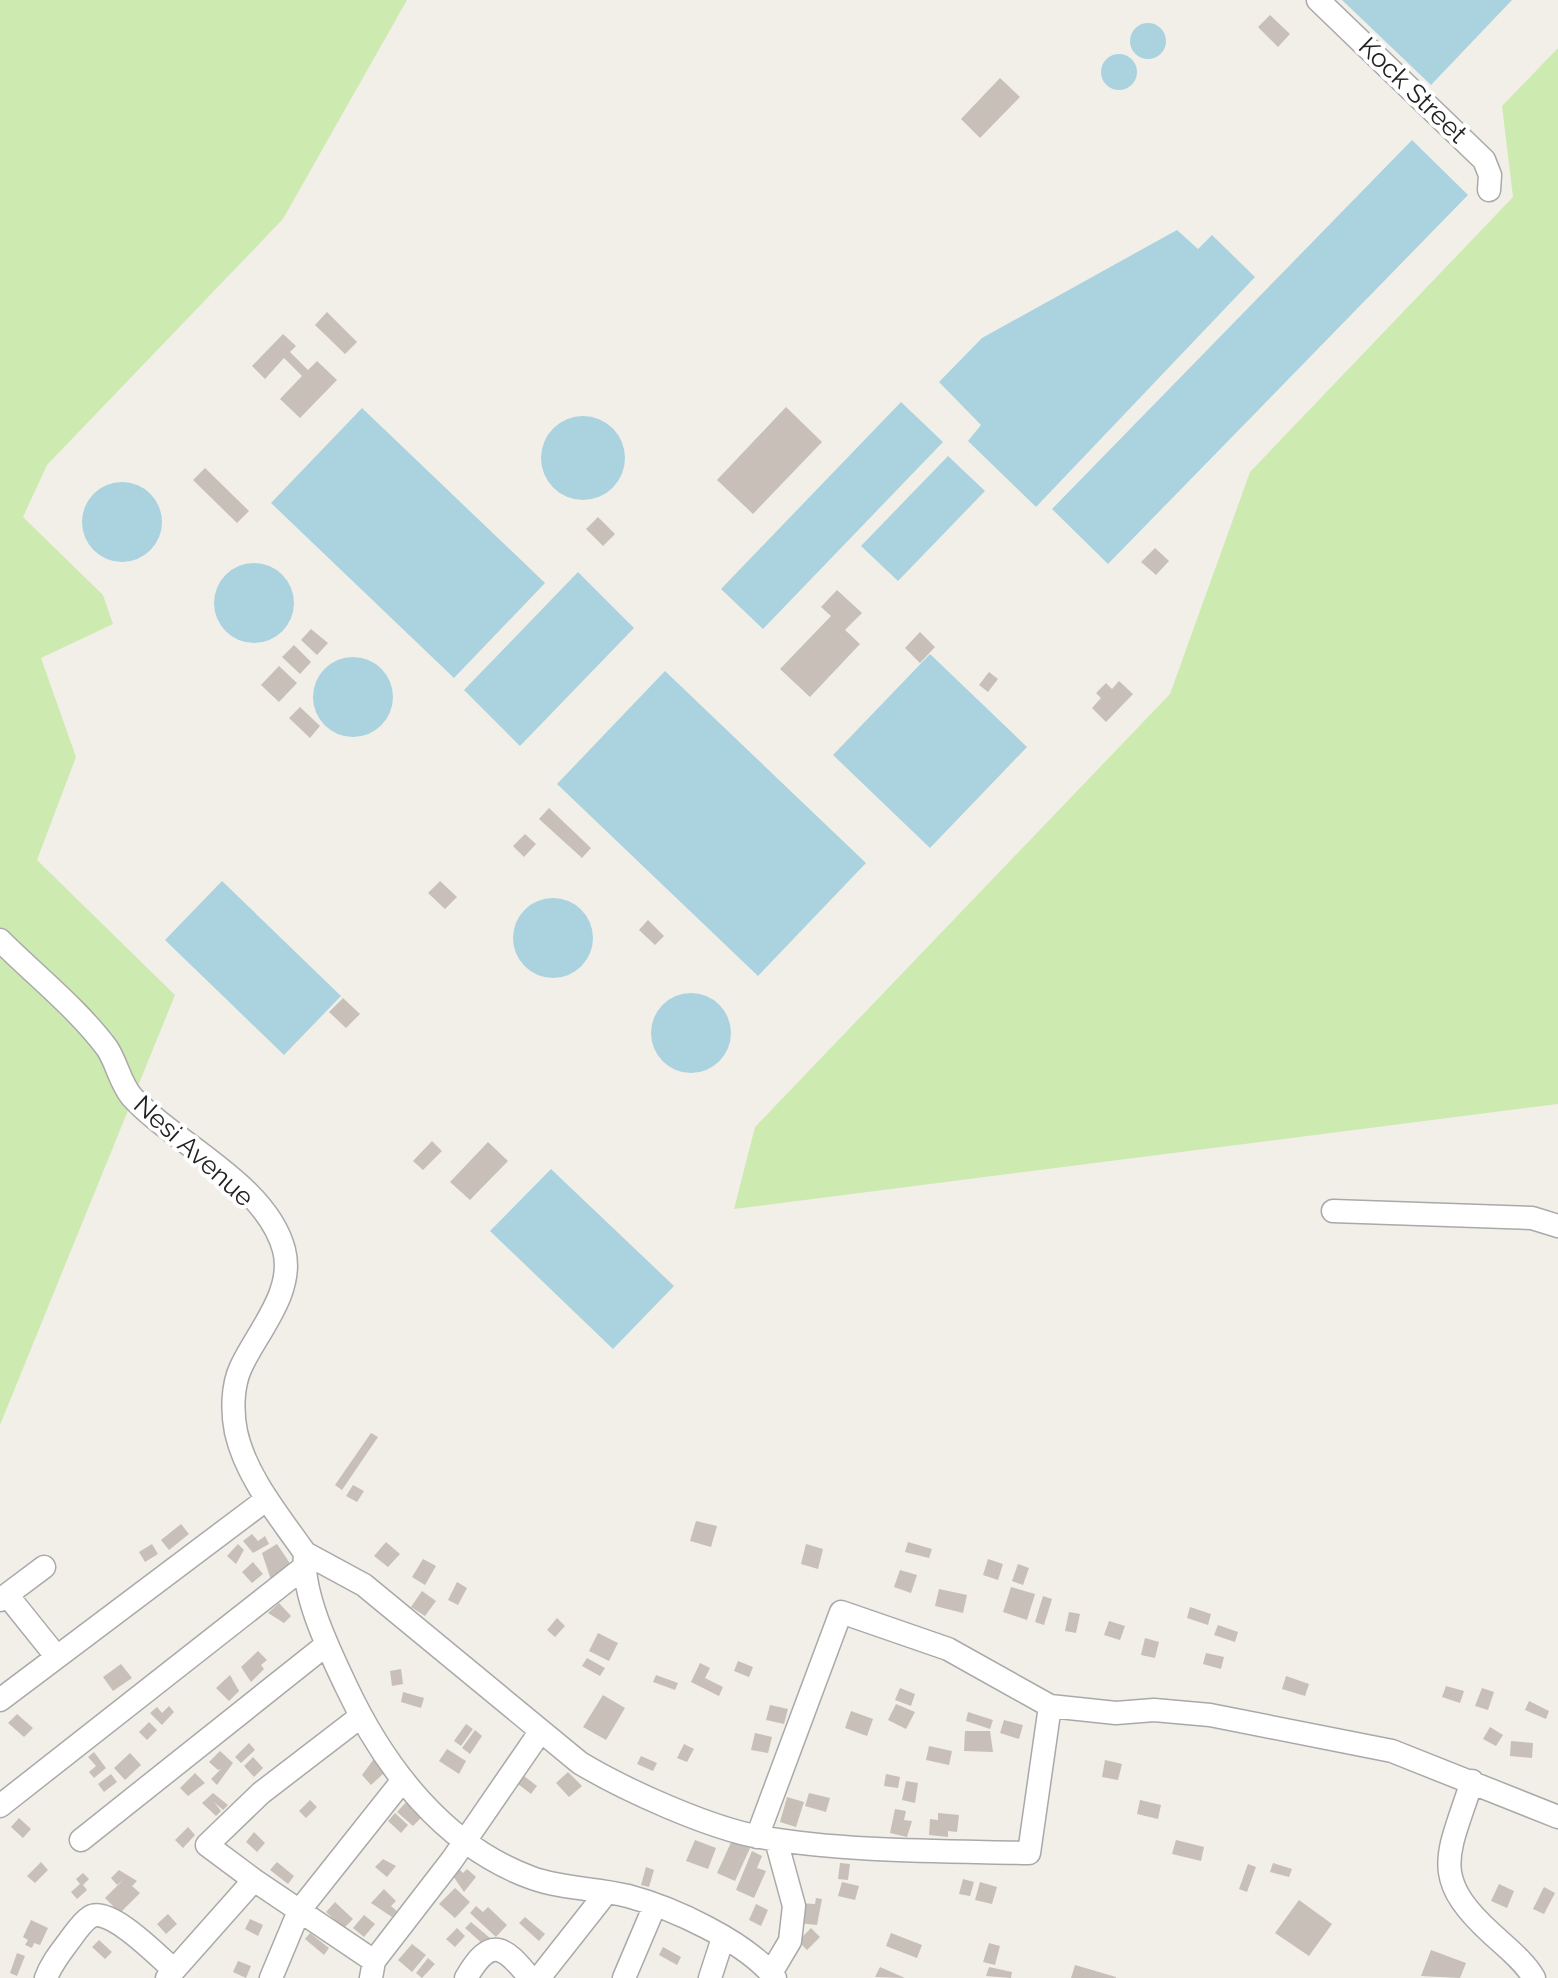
<svg xmlns="http://www.w3.org/2000/svg" width="1558" height="1978" font-family="Raleway,sans-serif">
<style>
.grass{fill:#cdebb0}
.water{fill:#aad3df}
.building{fill:#c7bfb8}
.lines{fill:none;stroke-linecap:round;stroke-linejoin:round}
.minor-casing{stroke:#a9a9a9;stroke-width:25}
.minor{stroke:#fff;stroke-width:22}
.labels{text-anchor:middle;stroke-width:8;stroke-linejoin:round;paint-order:stroke}
.street-label{font-size:26px;fill:#222;stroke:#fff}
</style>
<rect width="100%" height="100%" fill="#f2efe9"/>
<path class="grass" d="M0,0H407L283,219L47,465L23,517L103,595L113,624L41,658L76,757L37,860L175,995L0,1425Z
M1558,48V1104L734,1209L755,1127L1170,694L1250,472L1513,197L1502,106Z"/>
<path class="water" d="M1342,0H1512L1431,85Z
M1130 41a18 18 0 1 1 36 0a18 18 0 1 1-36 0Z
M1101 72a18 18 0 1 1 36 0a18 18 0 1 1-36 0Z
M1412,140L1468,195L1108,564L1052,509Z
M1177,230L1198,249L1212,235L1255,277L1036,507L968,441L981,425L939,382L982,338Z
M901,402L943,442L763,629L721,589Z
M362,408L545,583L454,678L271,503Z
M541 458a42 42 0 1 1 84 0a42 42 0 1 1-84 0Z
M948,456L985,491L898,581L861,546Z
M82 522a40 40 0 1 1 80 0a40 40 0 1 1-80 0Z
M214 603a40 40 0 1 1 80 0a40 40 0 1 1-80 0Z
M578,572L634,628L520,746L464,690Z
M930,654L1027,747L930,848L833,755Z
M313 697a40 40 0 1 1 80 0a40 40 0 1 1-80 0Z
M665,671L866,863L758,976L557,784Z
M222,881L341,996L284,1055L165,940Z
M513 938a40 40 0 1 1 80 0a40 40 0 1 1-80 0Z
M651 1033a40 40 0 1 1 80 0a40 40 0 1 1-80 0Z
M551,1169L674,1286L613,1349L490,1231Z"/>
<path class="building" d="M1270,15L1290,34L1278,47L1258,27Z
M1000,78L1020,97L980,138L961,119Z
M327,312L357,342L345,354L315,325Z
M283,334L296,346L290,352L308,370L317,361L337,380L300,418L280,399L302,376L284,358L265,379L252,366Z
M786,407L822,442L753,514L717,480Z
M205,468L249,511L237,523L193,480Z
M598,517L615,534L603,546L586,529Z
M1155,548L1169,561L1156,575L1141,562Z
M837,590L862,613L845,630L860,644L810,697L780,669L831,616L821,607Z
M311,629L328,643L317,655L301,640Z
M920,632L935,647L920,663L905,648Z
M294,645L311,662L300,674L282,657Z
M279,666L297,683L279,702L261,685Z
M989,672L998,679L988,692L979,685Z
M1119,681L1133,694L1106,722L1092,708L1101,698L1096,693L1106,683L1112,689Z
M300,707L320,726L310,738L289,718Z
M549,808L591,848L582,858L539,819Z
M525,834L536,844L524,857L513,846Z
M440,881L457,897L445,909L428,893Z
M648,920L664,936L655,945L639,930Z
M343,998L360,1014L346,1028L329,1012Z
M432,1141L442,1151L423,1170L413,1161Z
M488,1142L508,1161L470,1200L450,1182Z
M371,1433L378,1437L342,1490L335,1485Z
M353,1485L364,1491L357,1502L346,1496Z
M696,1521L717,1526L711,1547L690,1541Z
M181,1524L189,1534L169,1550L161,1540Z
M252,1534L258,1541L265,1536L269,1544L253,1553L243,1541Z
M386,1542L400,1554L388,1567L374,1556Z
M908,1542L932,1549L929,1558L905,1552Z
M152,1544L158,1554L145,1562L139,1552Z
M238,1544L244,1550L236,1564L227,1556Z
M277,1544L293,1568L271,1580L262,1553Z
M806,1544L823,1549L818,1569L801,1564Z
M423,1559L436,1566L425,1585L412,1577Z
M988,1559L1003,1564L998,1580L983,1575Z
M253,1562L263,1574L252,1583L242,1572Z
M1018,1564L1029,1568L1023,1585L1012,1581Z
M900,1570L917,1575L911,1593L894,1587Z
M457,1582L467,1588L458,1605L448,1600Z
M1011,1587L1035,1594L1027,1620L1003,1612Z
M939,1589L967,1595L963,1613L935,1606Z
M422,1591L436,1601L425,1616L411,1607Z
M1043,1596L1052,1599L1044,1625L1035,1622Z
M279,1603L291,1616L284,1623L268,1613Z
M1190,1607L1211,1614L1208,1625L1187,1618Z
M1069,1612L1080,1614L1076,1633L1065,1631Z
M557,1618L565,1626L555,1637L547,1630Z
M1109,1621L1125,1626L1120,1640L1104,1635Z
M1218,1625L1238,1632L1235,1642L1214,1635Z
M598,1633L618,1643L609,1661L589,1651Z
M1145,1638L1159,1642L1155,1658L1141,1655Z
M258,1651L267,1660L261,1665L264,1669L251,1682L241,1667Z
M1206,1653L1224,1657L1221,1669L1203,1664Z
M587,1658L605,1668L600,1676L582,1666Z
M738,1661L753,1667L749,1677L734,1671Z
M700,1663L710,1668L705,1678L723,1687L719,1696L691,1682Z
M121,1664L132,1678L113,1691L103,1677Z
M401,1669L403,1684L392,1686L390,1671Z
M230,1675L239,1691L229,1701L216,1688Z
M656,1675L678,1683L675,1690L653,1682Z
M1286,1676L1309,1684L1305,1696L1282,1689Z
M1446,1686L1464,1691L1460,1703L1442,1697Z
M900,1688L915,1694L911,1706L895,1700Z
M1482,1688L1494,1692L1488,1710L1475,1706Z
M403,1692L424,1698L421,1708L401,1702Z
M603,1695L625,1708L606,1740L583,1727Z
M1529,1701L1549,1711L1546,1719L1525,1710Z
M896,1704L915,1712L906,1729L888,1720Z
M770,1705L788,1709L784,1724L766,1720Z
M169,1706L174,1712L162,1725L150,1713L157,1707L162,1713Z
M851,1711L873,1719L867,1736L845,1728Z
M968,1712L993,1720L990,1729L966,1721Z
M17,1714L33,1728L24,1737L8,1723Z
M1004,1720L1023,1725L1019,1739L1000,1733Z
M149,1722L157,1730L147,1740L139,1732Z
M466,1724L473,1729L461,1746L454,1741Z
M1490,1727L1503,1735L1496,1746L1483,1739Z
M475,1730L482,1736L470,1754L462,1748Z
M965,1731H990L993,1752L964,1751Z
M755,1733L772,1737L768,1753L751,1750Z
M1511,1741L1533,1743L1532,1758L1510,1756Z
M249,1743L255,1750L241,1763L235,1757Z
M684,1744L694,1749L687,1762L677,1758Z
M929,1746L952,1751L949,1765L926,1760Z
M447,1749L466,1761L459,1774L439,1761Z
M220,1751L233,1763L217,1785L211,1779L221,1769L218,1770L209,1762Z
M94,1752L106,1768L94,1778L89,1772L96,1766L88,1757Z
M130,1753L141,1765L125,1780L114,1768Z
M376,1756L391,1772L386,1777L383,1774L371,1785L362,1775Z
M641,1756L657,1763L653,1771L637,1764Z
M253,1757L263,1768L254,1777L244,1766Z
M1105,1760L1122,1764L1118,1780L1102,1777Z
M568,1772L582,1786L569,1797L556,1783Z
M195,1773L205,1783L188,1796L180,1788Z
M111,1774L117,1782L104,1792L98,1784Z
M886,1774L900,1777L898,1788L884,1786Z
M524,1776L537,1786L531,1794L518,1784Z
M906,1781L918,1783L915,1803L902,1800Z
M213,1793L228,1805L223,1810L214,1802L221,1811L216,1816L202,1803Z
M809,1793L830,1798L826,1812L805,1806Z
M787,1797L804,1802L796,1827L780,1822Z
M409,1799L415,1804L411,1809L421,1818L413,1826L397,1812Z
M310,1800L317,1807L306,1818L299,1811Z
M1140,1800L1161,1805L1158,1819L1137,1814Z
M895,1809L906,1811L904,1820L912,1821L907,1837L890,1833Z
M395,1813L408,1825L401,1833L388,1821Z
M938,1813L959,1815L957,1832L948,1831V1837L929,1835L930,1819L938,1820Z
M19,1818L31,1829L23,1838L11,1827Z
M188,1827L195,1835L183,1848L175,1840Z
M254,1832L265,1843L257,1852L246,1842Z
M733,1838L751,1846L735,1881L717,1873Z
M695,1840L716,1848L708,1869L686,1861Z
M1176,1840L1204,1847L1201,1861L1172,1854Z
M752,1851L762,1856L757,1868L766,1871L754,1898L736,1890Z
M383,1859L396,1866L387,1877L375,1867Z
M41,1862L48,1870L35,1883L27,1876Z
M277,1862L294,1876L288,1884L270,1870Z
M840,1863L850,1864L848,1880L838,1879Z
M1273,1863L1292,1869L1289,1877L1270,1872Z
M1248,1864L1256,1867L1247,1892L1239,1889Z
M457,1867L463,1873L467,1869L476,1877L464,1892L451,1873Z
M646,1867L654,1870L649,1887L641,1885Z
M119,1870L137,1881L132,1886L140,1893L120,1913L105,1898L124,1879L117,1885L111,1878Z
M83,1873L89,1879L83,1885L87,1890L77,1899L71,1892L80,1884L76,1879Z
M963,1879L974,1882L970,1896L959,1894Z
M842,1882L859,1886L855,1900L838,1896Z
M980,1882L997,1887L992,1904L975,1900Z
M1499,1884L1514,1891L1507,1908L1491,1901Z
M1544,1887L1555,1893L1544,1914L1533,1909Z
M455,1888L470,1902L455,1918L439,1904Z
M384,1889L396,1901L391,1906L397,1911L392,1917L371,1903Z
M816,1898L822,1899L817,1925L798,1923L799,1903L815,1904Z
M1299,1900L1332,1924L1309,1956L1275,1933Z
M335,1902L353,1919L344,1928L326,1912Z
M756,1904L768,1910L761,1926L749,1920Z
M476,1906L483,1912L488,1907L507,1925L496,1937L470,1913Z
M168,1914L177,1924L166,1934L157,1924Z
M364,1915L375,1924L364,1937L353,1928Z
M525,1917L545,1934L539,1941L519,1923Z
M250,1919L263,1925L258,1936L245,1929Z
M31,1920L48,1928L40,1945L34,1943L32,1948L25,1945L28,1940L23,1937Z
M471,1922L490,1938L484,1945L465,1928Z
M457,1928L465,1936L455,1947L446,1939Z
M811,1928L820,1937L807,1950L798,1941Z
M310,1933L329,1948L324,1955L305,1939Z
M891,1933L922,1945L917,1958L886,1946Z
M99,1940L112,1952L105,1959L92,1947Z
M989,1943L1000,1946L995,1965L983,1962Z
M412,1944L426,1955L412,1972L398,1960Z
M663,1947L681,1957L677,1965L659,1955Z
M1431,1950L1466,1963L1460,1978L1421,1976Z
M17,1953L25,1956L17,1976L10,1973Z
M428,1958L435,1964L422,1978L416,1973Z
M238,1961L251,1966L246,1978L233,1972Z
M1075,1965L1116,1977V1978H1071Z
M880,1967L905,1978L875,1977Z
M989,1967L1012,1972L1011,1978L986,1976Z"/>
<g class="lines">
<defs>
<path id="minor" d="M1318,0L1484,160L1490,175L1489,190
M0,940C35,975 78,1009 107,1048C117,1063 120,1083 132,1097C175,1144 267,1184 284,1250C295,1292 257,1332 241,1367C232,1386 232,1412 236,1432C246,1477 280,1517 305,1553C301,1593 329,1650 346,1686C384,1767 444,1846 532,1878C563,1889 596,1888 628,1896C673,1908 745,1941 775,1978
M1333,1211L1532,1218L1558,1226
M305,1553L364,1585L580,1763C625,1790 709,1828 760,1837C845,1852 943,1851 1029,1853L1050,1706
M7,1595L56,1656
M0,1600L44,1567
M0,1700L267,1499
M1472,1781C1449,1854 1428,1876 1492,1934C1506,1947 1524,1961 1534,1978
M0,1806L303,1568
M757,1837L841,1612L948,1649L1050,1706L1116,1713L1154,1710L1210,1715L1392,1751L1558,1817
M81,1840L326,1645
M254,1880L207,1845L261,1793L360,1717
M771,1973L790,1941L794,1906L776,1840
M46,1978C51,1964 60,1953 69,1941C75,1933 82,1922 90,1917C109,1905 159,1957 173,1969
M167,1978L254,1880L374,1961
M271,1978L299,1911L403,1780
M371,1978L374,1961L452,1860L540,1732
M466,1978C491,1935 504,1946 530,1978
M539,1978L606,1893
M624,1978L655,1905
M710,1978L723,1938"/>
</defs>
<use href="#minor" class="minor-casing"/>
<use href="#minor" class="minor"/>
</g>
<g class="labels">
<g class="street-label">
<text transform="translate(1413 90) rotate(44)" y="9">Kock Street</text>
<text transform="translate(194 1151) rotate(42)" y="9">Nesi Avenue</text>
</g>
</g>
</svg>
